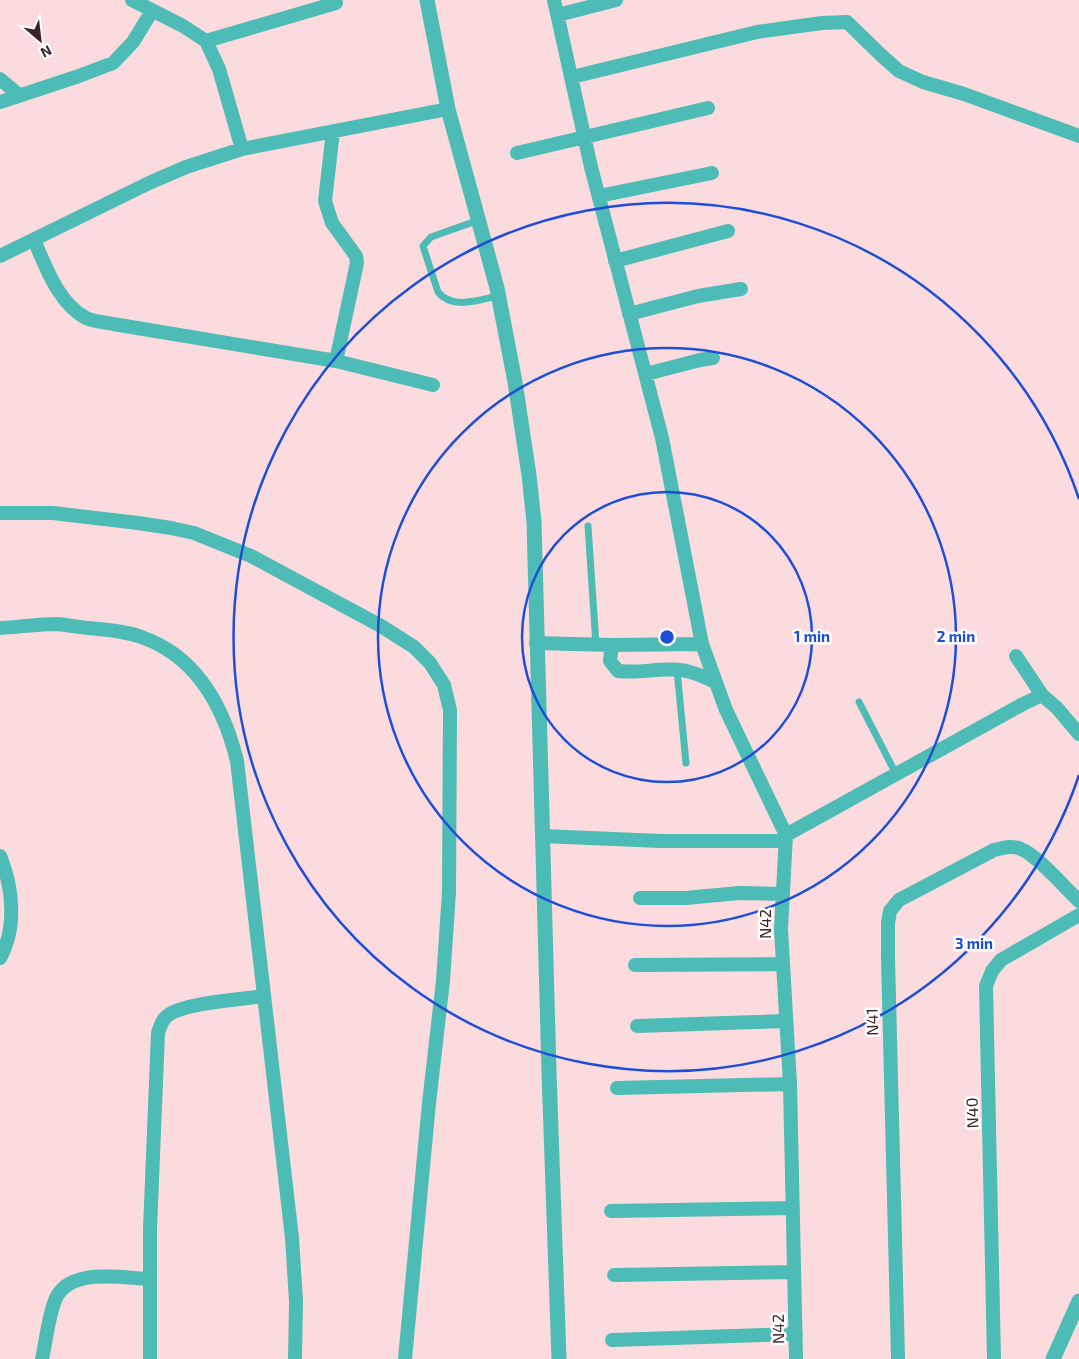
<svg xmlns="http://www.w3.org/2000/svg" width="1079" height="1359" font-family="'Exo 2',sans-serif">
<style>
.lines{fill:none;stroke-linecap:round;stroke-linejoin:round}
.service{stroke:#4dbbb6;stroke-width:7}
.minor{stroke:#4dbbb6;stroke-width:14}
.tertiary{stroke:#4dbbb6;stroke-width:15}
.ring{fill:none;stroke:#1d4ed8;stroke-width:2.5}
.labels{text-anchor:middle;stroke-width:5;stroke-linejoin:round;paint-order:stroke}
.street-label{font-size:16px;fill:#3e2125;stroke:#fff}
.centre{fill:#1d4ed8;stroke:#fff;stroke-width:2.5}
.ring-label{font-size:15px;text-anchor:middle;font-weight:bold;fill:#1d4ed8;stroke:#fff;stroke-width:5;stroke-linejoin:round;paint-order:stroke}
</style>
<rect width="100%" height="100%" fill="#fcdbde"/>
<g class="lines">
<path class="service" d="M479,220L431,237L423,246L438,292C452,310 479,300 498,296
M588,526L596,645
M677,670L686,763
M859,702L896,774"/>
<path class="minor" d="M132,0L183,26L206,41L219,69L242,149
M554,0L591,167L662,438L702,644L726,710L786,835
M558,15L616,0
M206,41L336,3
M572,77L757,32L822,23L847,22L882,56L899,71L923,82L964,94L1079,136
M0,79L19,95
M0,102L79,76L113,63L133,42L152,11
M333,131L325,201L332,223L356,256L357,263L336,361
M517,153L708,108
M599,196L712,173
M34,240C46,267 58,303 86,318C94,322 104,322 113,324L336,361L433,385
M0,256L149,183L186,167L242,149L448,109
M615,261L728,231
M629,314L698,296L741,289
M646,374L700,360L713,358
M0,513H53L138,523L171,528L194,533L251,556L381,626L414,647L430,663L444,685L450,710L449,892L443,981L429,1103L405,1359
M0,628C19,627 39,624 57,624C68,625 78,627 88,628C107,630 126,631 144,638C198,658 224,708 237,761L292,1238L296,1301L295,1359
M536,643L612,645L702,644
M612,645L610,661L618,671C642,674 670,665 693,673C701,675 708,679 715,682
M1016,656L1042,695
M542,836L661,841H785
M0,856C13,887 17,928 0,958
M640,898H686L739,893L783,894
M635,965L783,964
M637,1026L786,1021
M617,1088L790,1084
M611,1211L793,1208
M614,1275L794,1272
M612,1340L796,1334
M42,1359C46,1341 48,1320 54,1303C66,1266 120,1278 150,1279
M150,1359V1229L158,1033C160,1026 162,1020 167,1016C182,1003 243,999 264,996
M796,1359L790,1084L781,929L786,835L1023,704L1042,695L1057,708L1079,734
M898,1359L888,958V923L890,911L899,900L994,850C1003,848 1012,845 1021,849C1037,855 1065,888 1079,901
M994,1359L986,986L992,971L1001,960L1079,915"/>
<path class="tertiary" d="M427,0L448,109L497,288L515,382L529,475L534,522L549,1072L559,1359
M1053,1359L1079,1301"/>
</g>
<g class="ring">
<circle cx="667" cy="637" r="145"/>
<circle cx="667" cy="637" r="289"/>
<path d="M1079 775A434 434 0 1 1 1079 499"/>
</g>
<g class="labels">
<g class="street-label">
<text transform="translate(765 924) rotate(-90)" y="6">N42</text>
<text transform="translate(872 1022) rotate(-91)" y="6">N41</text>
<text transform="translate(972 1113) rotate(-92)" y="6">N40</text>
<text transform="translate(778 1329) rotate(-91)" y="6">N42</text>
</g>
</g>
<circle cx="667" cy="637" r="8" class="centre"/>
<g class="ring-label">
<text x="812" y="642">1 min</text>
<text x="956" y="642">2 min</text>
<text x="974" y="949">3 min</text>
</g>
<g transform="translate(40 40) rotate(152)" stroke="#ffffff" stroke-width="4" paint-order="stroke">
<path d="M0-4L9 19L0 12L-9 19Z" fill="#3e2125"/>
<text y="-8" font-size="14" font-weight="bold" text-anchor="middle" fill="#3e2125">N</text>
</g>
</svg>
